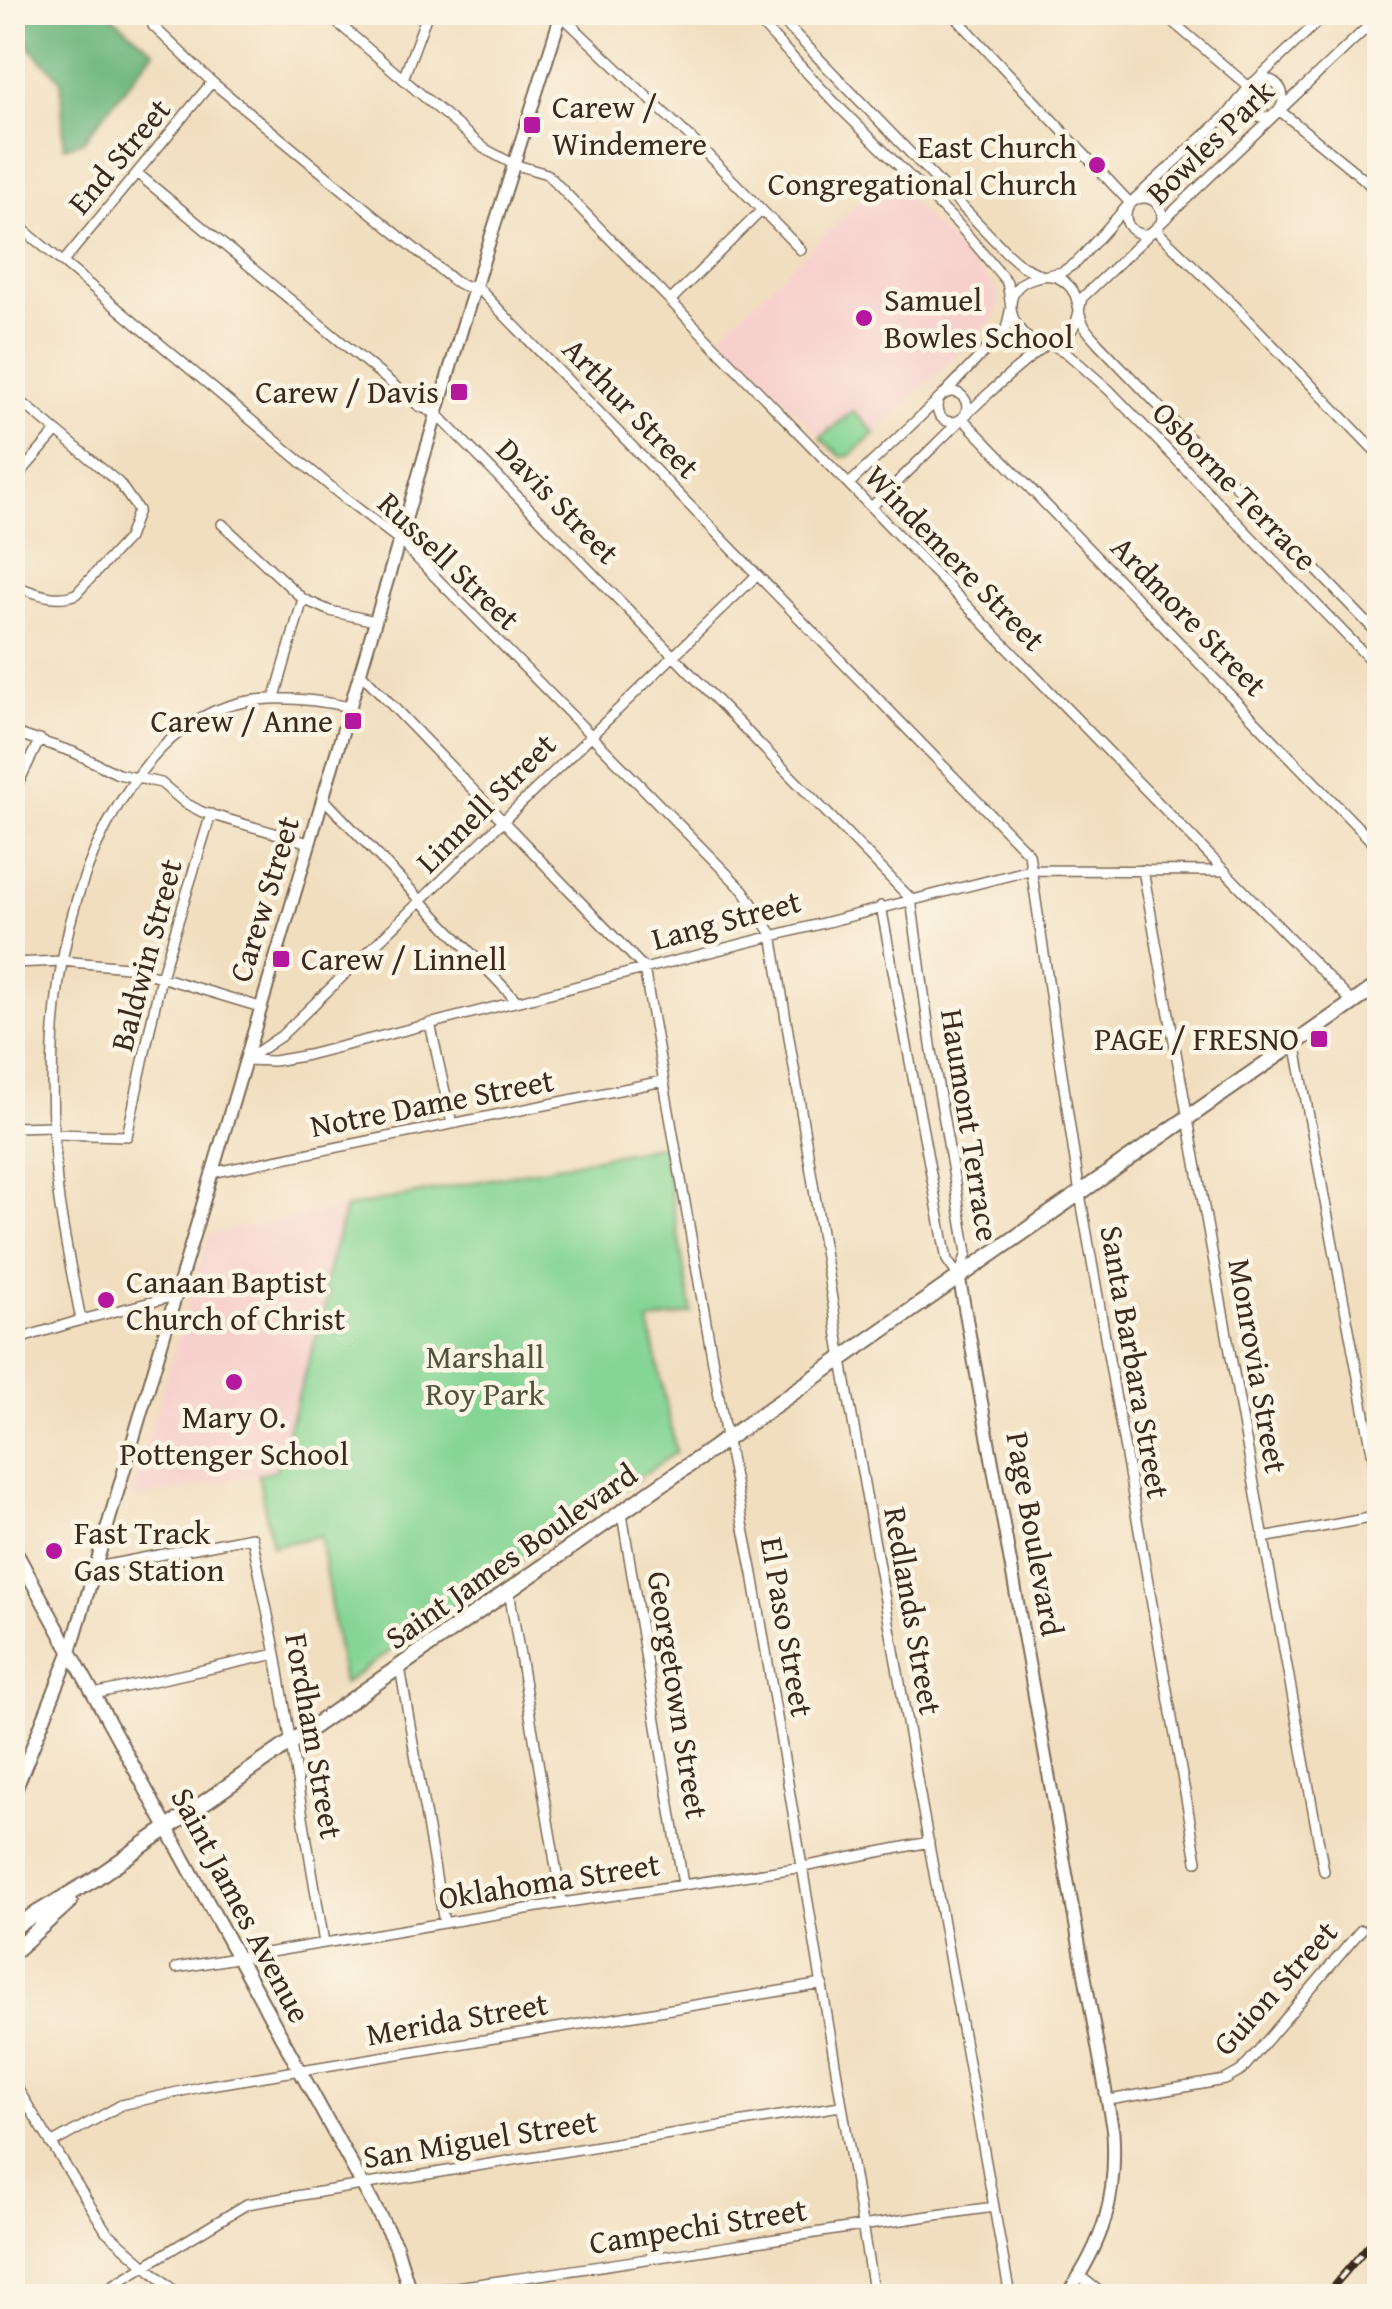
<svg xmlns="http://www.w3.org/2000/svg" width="1392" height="2309" font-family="'Gentium Book Plus',serif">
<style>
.built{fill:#f7d0cd}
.green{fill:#85d594;stroke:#608059;stroke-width:2.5}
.forest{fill:#6cb67e;stroke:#54704e;stroke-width:2.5}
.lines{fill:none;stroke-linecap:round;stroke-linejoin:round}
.minor-casing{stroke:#7b6956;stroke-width:12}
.tertiary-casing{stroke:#7b6956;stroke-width:15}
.secondary-casing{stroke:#7b6956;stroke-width:16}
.primary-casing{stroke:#7b6956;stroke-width:18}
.minor{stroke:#fff;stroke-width:9}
.tertiary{stroke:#fff;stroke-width:11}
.secondary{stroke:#fff;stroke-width:12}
.primary{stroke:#fff;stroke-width:14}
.rail-casing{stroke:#3b2a1e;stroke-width:8}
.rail{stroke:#fcf5e5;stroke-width:4;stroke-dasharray:11;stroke-linecap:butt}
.poi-dot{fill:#b5179e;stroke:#fcf5e5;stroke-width:4}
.labels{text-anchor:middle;stroke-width:9;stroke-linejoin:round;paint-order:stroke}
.poi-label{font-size:32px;fill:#3b2a1e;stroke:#fcf5e5;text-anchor:start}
.street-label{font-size:32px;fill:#3b2a1e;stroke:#fcf5e5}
.park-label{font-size:32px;fill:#4e553c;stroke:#fcf5e5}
</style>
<rect width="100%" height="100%" fill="#fcf5e5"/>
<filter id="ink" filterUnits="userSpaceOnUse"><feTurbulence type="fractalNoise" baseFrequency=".01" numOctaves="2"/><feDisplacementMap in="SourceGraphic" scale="20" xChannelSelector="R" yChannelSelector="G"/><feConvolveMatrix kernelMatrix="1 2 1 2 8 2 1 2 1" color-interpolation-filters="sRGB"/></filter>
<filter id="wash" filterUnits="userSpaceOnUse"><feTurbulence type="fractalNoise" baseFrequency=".0048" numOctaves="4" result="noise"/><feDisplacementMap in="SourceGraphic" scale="40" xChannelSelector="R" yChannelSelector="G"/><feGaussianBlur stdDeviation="2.25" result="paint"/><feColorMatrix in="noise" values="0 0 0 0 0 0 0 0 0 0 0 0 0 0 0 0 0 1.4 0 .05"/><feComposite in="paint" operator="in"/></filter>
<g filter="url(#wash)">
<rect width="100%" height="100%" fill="#f1debf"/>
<path class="built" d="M886,176L993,286L998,297V310L991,321L854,453L839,456L720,334Z
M345,1208L322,1290L330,1293L276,1471L130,1499L209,1234Z"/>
<path class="green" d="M853,411L875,433L851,455L842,457L820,438Z
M662,1145L692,1313L649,1322L676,1452L343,1684L320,1536L272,1546L258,1474L276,1470L329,1294L322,1291L345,1208Z"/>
<path class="forest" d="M12,13H108L154,51L83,141L64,147L61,80L25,42L13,44Z"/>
</g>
<g filter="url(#ink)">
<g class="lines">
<defs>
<path id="minor" d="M325,12L485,149L513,164L547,174L1352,1002
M750,12L837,105L958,224L1007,282L1011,307L1006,329L941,397L849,484
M774,12L1006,252L1022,266L1043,276L1062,272L1077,262L1130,203L1229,113L1249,87L1328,12
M951,12L1130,203
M1161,12L1249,87
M561,15L699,146L801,250
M1380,15L1082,298C1079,308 1079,319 1073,328C1037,382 976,291 1037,277C1047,274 1058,276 1066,283C1081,295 1076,311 1084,325C1087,332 1094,338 1098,343L1380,636
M153,26L212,82L454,281L466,287L476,286L1029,854L1080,1194L1197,1861
M403,79L428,12
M1245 98a19 19 0 1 1 38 0a19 19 0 1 1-38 0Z
M1279,110L1365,180L1380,197
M138,174L419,406L437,414L911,899L931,1045L967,1253L960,1273
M1126 216a18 18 0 1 1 36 0a18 18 0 1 1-36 0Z
M12,220L343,497L399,540L744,891L772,934L844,1372L1010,2296
M1156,230L1234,305L1380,456
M63,262L212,82
M670,301L760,212
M937 407a15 15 0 1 1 30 0a15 15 0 1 1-30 0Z
M12,394L119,483L138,510L128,538L76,594C54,603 34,592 12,585
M962,418L1380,850
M12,483L56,432
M871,507C930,453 984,391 1049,343L1067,353L1109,390L1380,670
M222,524L303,599L330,611L375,621
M360,672L644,968L726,1437L753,1574L874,2296
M275,697L303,599
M12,732L73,752L118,774L161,783L185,803L202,812L309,843
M12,796L40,739
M323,798L516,1000
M1143,870L1324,1871
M881,906L947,1260L959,1277
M12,963L62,961L127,967L260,1007
M430,1023L452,1124
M1295,1042L1380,1494
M247,1059L281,1036L757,575
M245,1060L274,1061L308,1055L1030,870L1225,871
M12,1127L54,1126
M54,1134L127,1136L161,977L211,814
M211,1173L663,1081
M81,1320C73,1278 63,1235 58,1193C44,1055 50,901 132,784C190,701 253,686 350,707
M12,1341L81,1320L175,1296
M622,1514L683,1884
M1263,1538L1380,1516
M97,1567L252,1537L276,1654L324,1943
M509,1591L562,1903
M400,1667L444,1923
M94,1694L276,1654
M176,1968L562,1903L803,1867L929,1842
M12,2080L106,2231L180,2296
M1109,2100L1225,2080L1241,2071L1361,1930
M51,2144L121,2105L204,2086L823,1984
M1080,2276L1105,2296
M411,2293C606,2268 799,2233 994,2207
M95,2296L247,2204L840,2106"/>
<path id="tertiary" d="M959,1277L1113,2132C1117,2199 1104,2241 1066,2296
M70,1653L463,325L562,12"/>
<path id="secondary" d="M12,1545L396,2246L411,2296
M12,1798L70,1653"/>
<path id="primary" d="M1360,12L1380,27
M12,1928L93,1880L169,1827L1380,984
M12,1953L70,1901"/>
</defs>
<use href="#minor" class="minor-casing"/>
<use href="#tertiary" class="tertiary-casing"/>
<use href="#secondary" class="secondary-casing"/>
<use href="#primary" class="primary-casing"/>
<use href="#minor" class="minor"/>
<use href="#tertiary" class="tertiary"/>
<use href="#secondary" class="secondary"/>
<use href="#primary" class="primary"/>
<defs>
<path id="rail" d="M1325,2296L1380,2232"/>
</defs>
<use href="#rail" class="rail-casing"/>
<use href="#rail" class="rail"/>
</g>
</g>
<g class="poi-dot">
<rect x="522" y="115" width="20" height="20" rx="5"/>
<circle cx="1097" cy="165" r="10"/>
<circle cx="864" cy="318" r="10"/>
<rect x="449" y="382" width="20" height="20" rx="5"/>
<rect x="343" y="711" width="20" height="20" rx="5"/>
<rect x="271" y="949" width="20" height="20" rx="5"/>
<rect x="1309" y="1029" width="20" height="20" rx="5"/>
<circle cx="106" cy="1300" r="10"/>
<circle cx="234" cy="1382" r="10"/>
<circle cx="54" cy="1551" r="10"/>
</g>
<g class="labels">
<g class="poi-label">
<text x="552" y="118">Carew /<tspan x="552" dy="37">Windemere</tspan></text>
<text x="1077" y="158" text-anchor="end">East Church<tspan x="1077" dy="37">Congregational Church</tspan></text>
<text x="884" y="311">Samuel<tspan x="884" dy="37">Bowles School</tspan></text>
<text x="439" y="403" text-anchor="end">Carew / Davis</text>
<text x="333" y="732" text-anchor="end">Carew / Anne</text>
<text x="301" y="970">Carew / Linnell</text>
<text x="1299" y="1050" text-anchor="end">PAGE / FRESNO</text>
<text x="126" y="1293">Canaan Baptist<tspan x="126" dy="37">Church of Christ</tspan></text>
<text x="234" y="1428" text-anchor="middle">Mary O.<tspan x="234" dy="37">Pottenger School</tspan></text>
<text x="74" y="1544">Fast Track<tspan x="74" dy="37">Gas Station</tspan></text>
</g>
<g class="street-label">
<text transform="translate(1210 142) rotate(-44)" y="11">Bowles Park</text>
<text transform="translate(119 156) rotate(-50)" y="11">End Street</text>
<text transform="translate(631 408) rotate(46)" y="11">Arthur Street</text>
<text transform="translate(1235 486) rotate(46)" y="11">Osborne Terrace</text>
<text transform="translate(558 501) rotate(46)" y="11">Davis Street</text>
<text transform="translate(955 558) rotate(46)" y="11">Windemere Street</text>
<text transform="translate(449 561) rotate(44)" y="11">Russell Street</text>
<text transform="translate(1189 616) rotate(46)" y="11">Ardmore Street</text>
<text transform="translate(486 803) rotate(-45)" y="11">Linnell Street</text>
<text transform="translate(264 899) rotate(-73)" y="11">Carew Street</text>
<text transform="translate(726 920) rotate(-15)" y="11">Lang Street</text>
<text transform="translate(146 955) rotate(-75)" y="11">Baldwin Street</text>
<text transform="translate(432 1103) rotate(-11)" y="11">Notre Dame Street</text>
<text transform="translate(970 1125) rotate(81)" y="11">Haumont Terrace</text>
<text transform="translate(1135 1362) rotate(80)" y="11">Santa Barbara Street</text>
<text transform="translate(1258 1366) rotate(80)" y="11">Monrovia Street</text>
<text transform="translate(1035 1534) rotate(80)" y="11">Page Boulevard</text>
<text transform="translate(511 1556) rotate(-35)" y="11">Saint James Boulevard</text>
<text transform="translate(913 1611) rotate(80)" y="11">Redlands Street</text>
<text transform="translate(787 1627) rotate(80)" y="11">El Paso Street</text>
<text transform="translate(678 1695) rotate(81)" y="11">Georgetown Street</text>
<text transform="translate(314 1736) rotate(80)" y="11">Fordham Street</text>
<text transform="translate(549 1881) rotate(-9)" y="11">Oklahoma Street</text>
<text transform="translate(241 1905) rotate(62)" y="11">Saint James Avenue</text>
<text transform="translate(1275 1988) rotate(-48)" y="11">Guion Street</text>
<text transform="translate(457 2019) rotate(-10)" y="11">Merida Street</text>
<text transform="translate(480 2139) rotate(-9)" y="11">San Miguel Street</text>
<text transform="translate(698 2226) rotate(-9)" y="11">Campechi Street</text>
</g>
<g class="park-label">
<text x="485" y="1368">Marshall<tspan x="485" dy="37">Roy Park</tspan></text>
</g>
</g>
<rect width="1392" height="2309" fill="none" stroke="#fcf5e5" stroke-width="50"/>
</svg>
